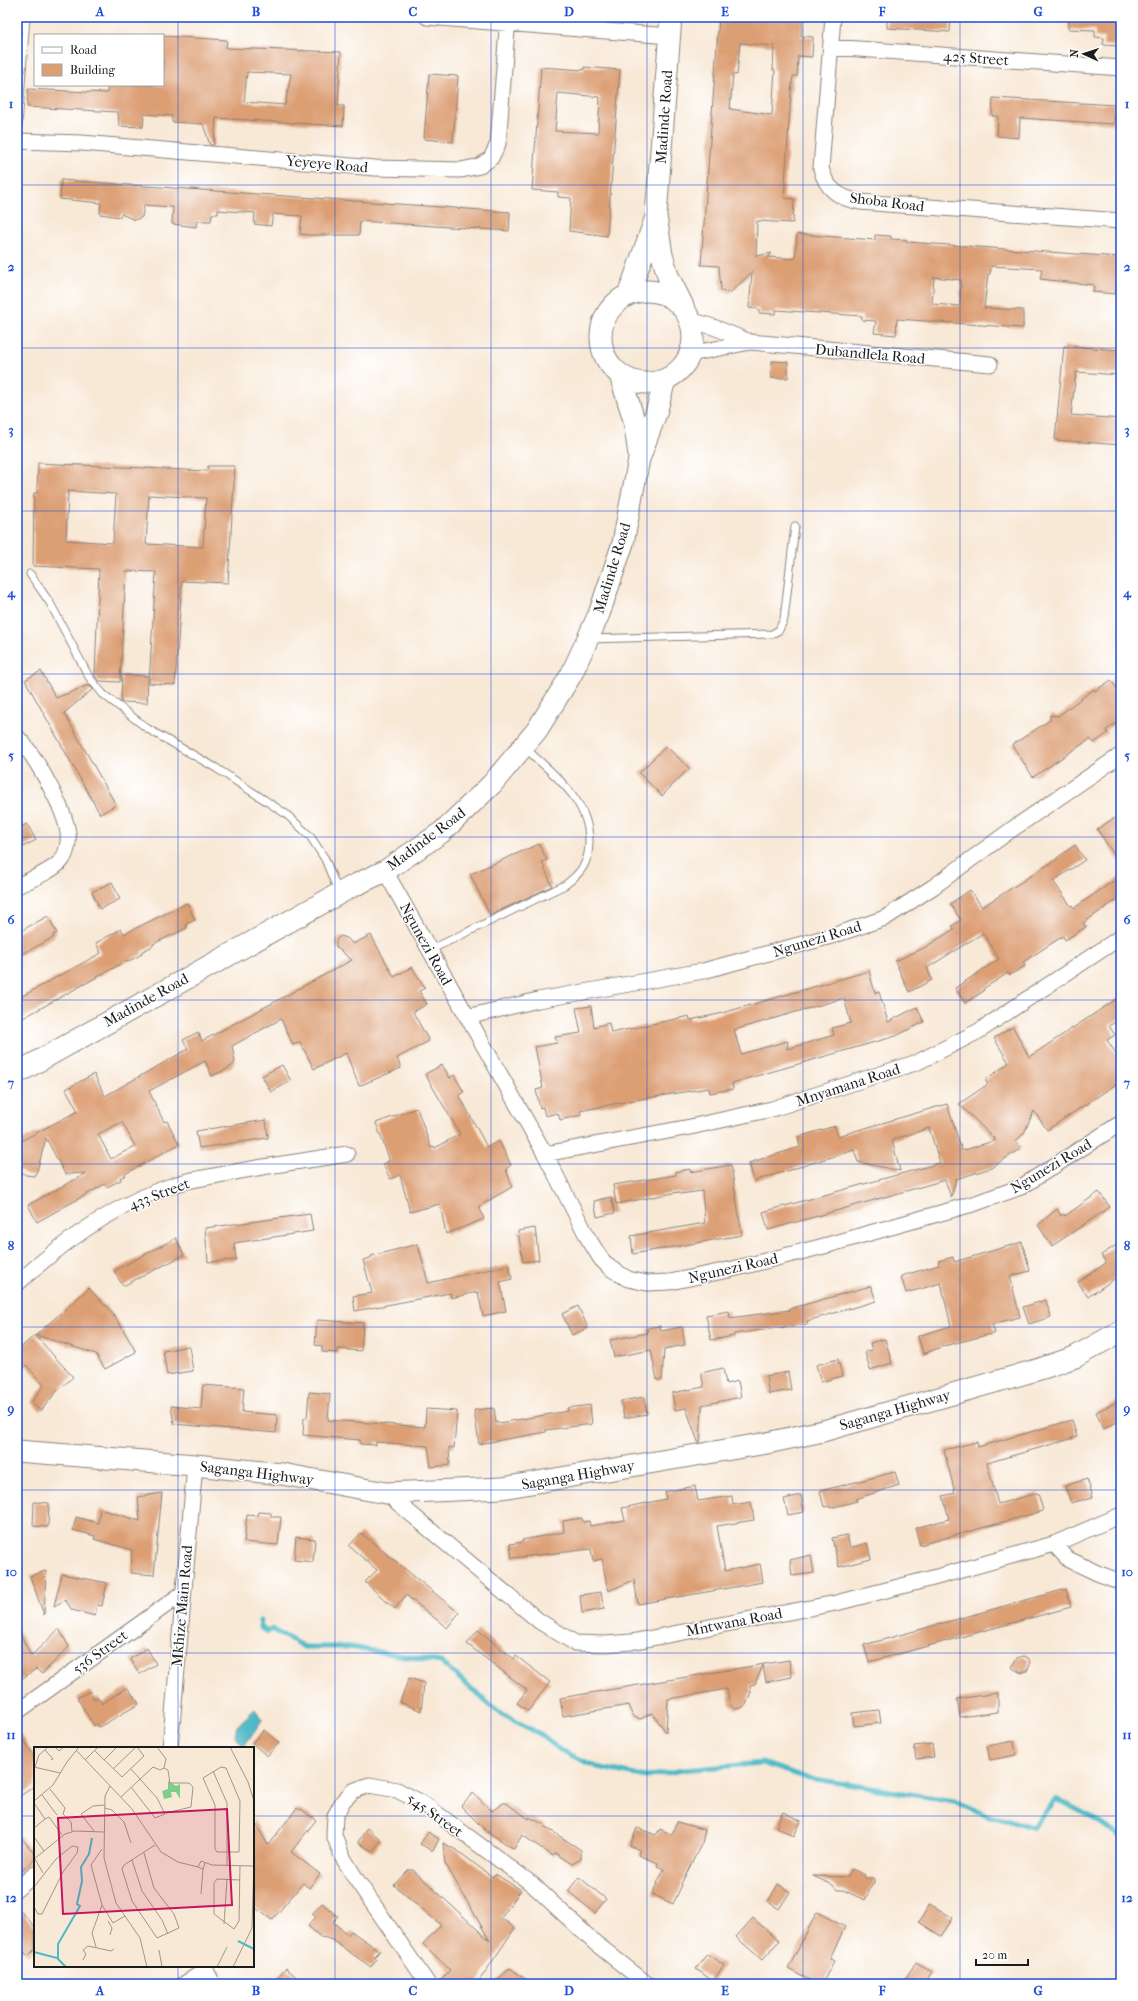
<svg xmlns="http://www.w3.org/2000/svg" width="1138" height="2001" font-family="'IM FELL French Canon',serif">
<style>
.water{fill:#4dbac8;stroke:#346b72}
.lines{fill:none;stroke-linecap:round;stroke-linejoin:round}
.stream{stroke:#4dbac8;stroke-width:5}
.building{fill:#dc9e73;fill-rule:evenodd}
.lane-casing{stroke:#8a8279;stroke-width:9}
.street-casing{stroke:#8a8279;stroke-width:17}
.secondary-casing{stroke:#8a8279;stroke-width:23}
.lane{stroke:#fff;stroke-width:7}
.street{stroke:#fff;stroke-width:15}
.secondary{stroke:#fff;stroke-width:21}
.grid{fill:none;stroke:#1d4ed8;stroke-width:1;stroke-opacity:0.55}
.labels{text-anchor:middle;stroke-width:3;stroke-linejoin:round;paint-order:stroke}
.street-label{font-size:15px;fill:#1c1c1c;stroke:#fff}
.inset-river{fill:none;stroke:#4dbac8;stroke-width:2}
.inset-road{fill:none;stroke:#a0968c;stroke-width:1}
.view{fill:#c2185b;fill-opacity:0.15;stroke:#c2185b;stroke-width:2}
.inset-edge{fill:none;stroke:#1c1c1c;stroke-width:2}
.neatline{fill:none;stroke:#1d4ed8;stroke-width:1.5}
.grid-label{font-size:13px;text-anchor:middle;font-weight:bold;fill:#1d4ed8}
</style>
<rect width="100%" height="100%" fill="#fff"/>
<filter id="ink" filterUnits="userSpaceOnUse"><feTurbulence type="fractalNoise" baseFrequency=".025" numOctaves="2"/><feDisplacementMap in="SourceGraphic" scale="8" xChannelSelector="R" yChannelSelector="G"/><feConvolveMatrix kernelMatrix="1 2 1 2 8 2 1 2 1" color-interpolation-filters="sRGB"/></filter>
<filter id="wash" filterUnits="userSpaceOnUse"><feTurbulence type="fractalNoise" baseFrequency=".012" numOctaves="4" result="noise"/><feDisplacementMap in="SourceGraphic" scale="16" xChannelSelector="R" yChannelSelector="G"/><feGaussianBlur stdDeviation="0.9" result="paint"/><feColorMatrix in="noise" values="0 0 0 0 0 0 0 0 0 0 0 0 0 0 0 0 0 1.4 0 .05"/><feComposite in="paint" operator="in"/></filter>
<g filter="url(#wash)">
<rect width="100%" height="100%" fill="#f8e8d6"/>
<path class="water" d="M255,1709L262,1720L244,1746L235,1736L237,1726Z"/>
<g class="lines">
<path class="stream" d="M260,1620L261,1628L268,1632L272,1629L304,1647H350L441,1662L498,1712L542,1735L560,1750L597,1767L646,1777L683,1770L762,1763L808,1778L954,1801L987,1815L1033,1828L1056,1798L1096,1820L1121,1837"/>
</g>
<g id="blocks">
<path class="building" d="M719,17L762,19V17H803L801,36L813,37L812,57L798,56L797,76H793L791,92L784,198L794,199L793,223L757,221L756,256L772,253L768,257L795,259L797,234L875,240V235L891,236V239L907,240V242L1119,257L1115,294L1093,292L1094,285L1040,279L1042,269L991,266L990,274H988L984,308L1023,310V328L897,319L896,335L874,333L876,321L862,320V316L776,310L775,314L759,313V309L749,308L752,272L730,293L721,290L719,266L701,265ZM740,43L774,46L773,70H775L772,115L730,109L733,74L737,75ZM934,277L961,280L960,306L932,304Z
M887,17H951L950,32L887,28Z
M1069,17H1121V46L1103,45L1104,38L1095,37V30L1068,29Z
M163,36L227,40L226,48L341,52L338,106H344L343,126L216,118L214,145H210L203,124L172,122V116L144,114L143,127L119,126L118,112L27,107L28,89L107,93L108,85H163ZM247,72L291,74L285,105L244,102Z
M541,67L584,70V67L620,70L607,236L569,231L571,198L558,197V192L532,190ZM558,93L600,97L598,133L555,131Z
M429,74L458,76L453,142L424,139Z
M993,98L1115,105L1114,124L1020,118L1019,138L997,136L998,116H992Z
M61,180L510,212L509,231L360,221L359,235H309L300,234L302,216L273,214L271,226L254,224L255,213L218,210V214H212L211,221H197L196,227L172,224L173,207L144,205L142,217L135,220L121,214L120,217L100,214L101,203L60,199Z
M1064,346L1121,350V375L1076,372L1071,415L1121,419V445L1055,440Z
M772,361L788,362V378H771Z
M38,463L207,471L208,466H235L228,583L182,581L175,685L149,683L156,572L126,571L120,682L99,681L95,676L99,569L33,566L34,493H37ZM68,491L116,494L113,543L66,540ZM149,495L206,498L203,547L146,544Z
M41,671L56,698L89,685L93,689L64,713L116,805L100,814L25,680Z
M122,675L148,676L147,703L121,702Z
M1111,680L1121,695V720L1106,730L1108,733L1094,743L1090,739L1033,777L1012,745L1050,720V715L1058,716L1094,689L1095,691Z
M666,746L689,768L662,796L639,773Z
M1116,817L1121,825V865L1097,829Z
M27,824L36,840L17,850V829Z
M539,844L547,860L542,862L552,886L490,915L470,874Z
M1075,845L1085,860L1053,881L1071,906L1072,905L1074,908L1121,876V897L1083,923L1086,927L1065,940L1063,936L1023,962L1025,966L1010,975L1008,973L983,989L984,991L965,1003L955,988L999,959L983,933L927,968L932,980L909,992L895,961L924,948L954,929L952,926L961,920L950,904L970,890L982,907L1057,859V858Z
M112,882L120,899L100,909L92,892Z
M187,903L195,920L186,924L187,928L153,944V946L141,952L142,954L127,962L126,961L23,1018L17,1007V999L101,953L96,943L121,929L124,934Z
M48,916L57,933L53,935L54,937L17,957V933Z
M371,935L394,977L412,967L425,988L419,991L427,1004L413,1012L429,1041L397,1058L401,1068L359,1086L346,1053L314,1069L300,1042L293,1045L281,1019L232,1046L235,1062L232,1066L225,1070L212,1076L205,1061L149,1091L164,1122L167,1121L179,1144L125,1174L126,1175L120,1178L121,1180L107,1187L105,1184L37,1222L28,1205L87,1173L65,1174L46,1138L37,1171L34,1176L26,1175L17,1169V1143L78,1111L66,1089L94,1074L105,1096L188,1049L183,1040L198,1032L202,1041L352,960L336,947V940L341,936L347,938L353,944ZM122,1122L135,1146L111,1159L98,1134Z
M869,971L875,993L879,992L888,1022L917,1007L924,1022L896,1036L732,1083L733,1089L710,1093L709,1088L629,1101L580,1111L581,1115L560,1120L558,1113L545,1116L543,1107L540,1108L536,1090L543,1088L535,1047L557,1043L555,1037L581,1033L576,1008L591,1006L594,1027L609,1023L611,1033L689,1016L690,1020L719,1014ZM844,998L851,1023L832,1028L834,1035L787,1049L788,1041L741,1054L734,1030Z
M1121,996V1018L1109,1026L1115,1035L1107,1040L1121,1061V1081L1047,1130L1034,1111L1024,1133L1016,1141L1021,1148L991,1168L956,1179L951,1197L945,1180L768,1230L763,1212L940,1163L929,1128L892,1140L900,1171L858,1162L854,1150L754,1181L749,1163L800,1147L798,1137L835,1126L838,1136L947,1104L962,1151L996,1140L959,1104L988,1084L985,1080L1009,1063L994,1038L1013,1027L1029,1057Z
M282,1065L291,1081L271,1092L262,1076Z
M442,1065L450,1078L454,1075L464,1092L459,1095L487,1147L499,1141L511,1165L506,1169L512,1187L479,1206L484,1219L446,1234L440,1204L410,1212L400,1175L390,1179L383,1164L389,1161V1158L376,1123L417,1108L431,1148L434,1146L435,1148L460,1134L425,1074Z
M266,1120L268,1138L199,1148L196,1131Z
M731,1165L742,1235L633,1254L631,1236L705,1223L702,1191L680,1194L679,1192L616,1204L613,1185L676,1175V1172L690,1169V1172Z
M1099,1192L1110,1207L1052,1246L1038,1225L1057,1209L1061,1216L1064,1214L1065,1216Z
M611,1197L615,1213L597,1217L594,1201Z
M310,1214L313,1231L234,1243L236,1260L208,1262L205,1228Z
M535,1228L539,1260L523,1262L518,1231Z
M176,1238L184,1255L123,1286L114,1271Z
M1022,1242L1030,1271L1010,1276L1020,1317L992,1324L995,1333L944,1346L923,1354L918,1336L951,1326L941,1283L906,1293L901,1276L939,1265L938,1261L953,1257L954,1262Z
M1121,1242V1283L1117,1277L1088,1297L1078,1282L1106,1263L1101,1255Z
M418,1244L428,1283L509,1265L512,1279L500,1282L506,1311L483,1316L478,1292L451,1298L450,1293L355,1311L353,1296L372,1293L363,1260L371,1258V1256Z
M871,1286L876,1301L807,1321L808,1324L734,1334V1336L711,1340L706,1315L729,1311L730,1318L790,1310L789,1309Z
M89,1288L105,1306L106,1305L121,1326L136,1352L105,1369L96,1354L36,1335Z
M1046,1300L1051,1317L1029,1324L1023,1307Z
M578,1306L588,1328L572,1335L562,1314Z
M317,1320L363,1323L361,1351L338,1349V1353L322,1352V1346L315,1345Z
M660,1326L661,1331L682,1327L685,1345L664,1349L662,1380H657L651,1350L614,1357L610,1340L648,1333L647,1328Z
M35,1335L73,1377L56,1392L41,1411L31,1403L44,1385L26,1365L17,1374V1351Z
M885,1339L892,1363L870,1370L865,1352L872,1350L870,1343Z
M189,1346L193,1371L167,1375L163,1351Z
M838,1359L842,1376L821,1382L816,1365Z
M723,1368L726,1384L738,1381L741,1397L702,1405L700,1442H698L686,1408L675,1410L672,1393L704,1387L701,1373Z
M788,1372L791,1390L769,1394L766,1376Z
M203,1385L244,1388L242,1412L277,1415L276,1433L174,1424L171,1406L201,1409Z
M309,1392L330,1394L328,1420L425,1427L426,1409L457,1411L454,1448L449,1447L450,1465L431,1467L428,1446L376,1442V1445L360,1444V1440L303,1435L304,1418H307Z
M644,1397L647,1414L624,1418L621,1401Z
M1121,1400V1420L1103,1429L1096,1412Z
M590,1405L592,1424L546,1430V1432L479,1444L474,1410L494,1408L496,1423H499L568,1411L567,1408Z
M1072,1420L1077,1437L987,1463L998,1504L1038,1493L1043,1511L920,1545L915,1528L949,1519L943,1496L955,1493L944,1450L977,1442L978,1447Z
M895,1472L899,1485L856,1499L857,1501L830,1508V1506L824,1507L820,1491Z
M1087,1479L1093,1497L1071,1503L1065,1486Z
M695,1486L698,1501L732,1496L733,1505L751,1502L754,1520L717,1526L725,1571L760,1564L763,1582L638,1604L634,1580L608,1591L602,1559L593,1561L591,1549L512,1558L510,1544L523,1542L522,1540L564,1532L563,1521L582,1518L583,1522L589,1521L590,1526L625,1520L622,1508L666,1499L665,1492Z
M162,1493L154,1575L131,1573L132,1550L94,1539L95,1536L73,1530L76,1517L98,1523L100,1509L140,1521L138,1497Z
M801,1495L804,1512L788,1515L784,1499Z
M34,1502L49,1503L48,1527L33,1526Z
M258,1512L271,1513V1517H281L278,1545L244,1542L247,1515L257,1516Z
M361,1533L459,1613L447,1628L406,1595L395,1609L365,1582L377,1570L349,1546Z
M847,1535L850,1548L867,1543L871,1559L839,1567L832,1538Z
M296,1537L315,1539L313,1562L294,1560Z
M811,1555L814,1573L792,1576L790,1560Z
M46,1571L44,1615L30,1576Z
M62,1574L107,1583L102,1606L97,1605L95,1616L72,1610L65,1600L54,1606Z
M1066,1589L1071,1607L869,1662L864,1645Z
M601,1592L604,1609L582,1613L580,1595Z
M17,1627L31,1656L59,1629L69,1647L42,1674L36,1669L17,1682Z
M478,1630L514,1659L516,1656L550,1682L528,1711L517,1703L527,1690L467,1644Z
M147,1648L156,1664L140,1674L130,1659Z
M1023,1656L1029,1659L1030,1665L1027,1671L1021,1673L1011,1667L1017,1658Z
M789,1660L792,1677L766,1682L763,1665L755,1684L750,1685L751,1692L746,1705L741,1708L735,1709L730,1705L727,1689L668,1699L666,1732L652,1713L641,1719L634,1717L629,1705L563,1716L560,1698Z
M409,1678L424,1683L421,1711L400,1702Z
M127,1687L139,1704L99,1727L97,1724L94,1726L77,1698L90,1691L94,1699L98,1697L102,1704Z
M998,1693V1712L960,1717L957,1699Z
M879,1710L881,1723L854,1726L852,1713Z
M17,1729L35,1757V1786L17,1798Z
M264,1730L279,1743L267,1756L252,1743Z
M1014,1741L1016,1755L990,1760L987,1746Z
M932,1744L934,1757L916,1759L914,1746Z
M473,1793L492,1811L503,1803H506L529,1819V1817L545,1825L544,1826L581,1850V1859L572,1864L555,1853L553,1856L522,1835L514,1849L485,1830L461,1806Z
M297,1808L299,1810L301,1809L316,1820L291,1852L320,1874L309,1888L303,1883L272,1920L253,1906V1819L268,1845Z
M783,1812L801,1821L794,1836L776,1827Z
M677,1822L705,1830L702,1843L681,1884L682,1885L673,1904L652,1894L664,1869L657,1866L658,1863L638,1855L640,1850L630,1846L637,1828L656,1835L660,1829L672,1835Z
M367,1828L381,1840L373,1852L358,1842Z
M428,1832L439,1839L433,1851L420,1844Z
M17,1833L35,1854V1859L17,1875Z
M443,1843L458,1851L492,1877L495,1874L521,1890L501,1918L515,1928L477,1984H438L450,1970L423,1944L441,1925L394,1885L408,1870H413L490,1941L445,1863Z
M852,1869L865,1875L864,1877L866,1878H874V1884L872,1885L865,1900L843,1890H837L833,1885L813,1876L848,1877Z
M579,1877L606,1899L595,1913L568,1891Z
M778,1884L790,1892L779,1909L768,1902Z
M322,1903L338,1917L333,1922L348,1935L351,1931L380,1951L374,1957L376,1959L371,1967L332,1940L323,1937L322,1938L308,1926L316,1917L312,1914Z
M930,1904L953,1918L941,1936L919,1922Z
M17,1907L35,1927V1949L28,1956L17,1946Z
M817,1912L845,1927L830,1958L834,1961L822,1984H817L788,1969Z
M753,1918L779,1941L762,1960L736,1937Z
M707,1954L724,1965L713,1981L696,1969Z
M916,1962L932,1972L924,1984H902Z
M286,1968L304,1984H271Z
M510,1968L533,1984H493Z"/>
</g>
</g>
<g filter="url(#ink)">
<use href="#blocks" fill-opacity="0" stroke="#8a8279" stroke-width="1"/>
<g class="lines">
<defs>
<path id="lane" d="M17,138L26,17
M30,574L50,603L89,677L103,694L148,729L216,768L286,814L310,836L325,859L338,891
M589,639L772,634L779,630L784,619L795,526
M430,950L565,885C581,873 589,863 589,842C590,800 552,773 524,747"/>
<path id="street" d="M427,17L670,36
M833,17L821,168C826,190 840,198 860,202L1121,221
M831,47L1121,68
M17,141L82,143L375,168L461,170L480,166L491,158L498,144L508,17
M691,320L716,328L750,342L990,364
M690,354L750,342
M17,737C34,753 65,809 68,833C69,841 67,853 62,860C53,871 30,880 17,886
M385,871L545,1154L588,1238L601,1259L610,1268L628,1279L647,1283L670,1282L733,1269L824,1246L976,1203L1021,1187L1121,1123
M467,1017L538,1000L703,971L835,935L885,918L933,887L1011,830L1121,755
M545,1154L690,1127L772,1109L918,1062L979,1031L1121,937
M17,1284C63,1241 117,1203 177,1184C191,1179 205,1178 219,1175C261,1166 305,1161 347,1154
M386,1493L539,1621L575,1643L606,1644L631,1642L836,1603L933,1578L1054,1544L1121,1515
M1054,1544L1068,1559L1097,1573L1121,1582
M17,1712L183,1593
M170,1748L195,1465
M17,1889L35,1874
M204,1966L213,1984
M184,1984L206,1970
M428,1984L356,1879L342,1856L334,1835L335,1816L343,1801L353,1791L369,1785L397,1790L424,1804L532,1884L594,1942L647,1984"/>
<path id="secondary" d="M671,17L656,216L662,255L668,276L683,306
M601 337a46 46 0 1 1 92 0a46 46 0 1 1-92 0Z
M629,293L655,220
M620,375L634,420L639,455
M17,1073L351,887L385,871L442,832L492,784L537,730L571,675L599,614L623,543L639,459L656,413L665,380
M17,1451L195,1465L282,1474L386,1493L502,1488L767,1443L823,1431L1040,1369L1075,1357L1121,1331"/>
</defs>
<use href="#lane" class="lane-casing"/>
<use href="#street" class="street-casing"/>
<use href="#secondary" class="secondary-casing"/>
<use href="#lane" class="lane"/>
<use href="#street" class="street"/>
<use href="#secondary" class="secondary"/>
</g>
</g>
<path class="grid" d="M178,17V1748M335,17V1984M491,17V1984M647,17V1984M803,17V1984M960,17V1984M17,185H1121M17,348H1121M17,511H1121M17,674H1121M17,837H1121M17,1000H1121M17,1164H1121M17,1327H1121M17,1490H1121M17,1653H1121M17,1816H35M253,1816H1121M178,1966V1984"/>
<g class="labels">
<g class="street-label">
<text transform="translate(976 58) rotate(4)" y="5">425 Street</text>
<text transform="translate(664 117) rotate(-86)" y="5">Madinde Road</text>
<text transform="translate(327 164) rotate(5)" y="5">Yeyeye Road</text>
<text transform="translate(887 202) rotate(7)" y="5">Shoba Road</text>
<text transform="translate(870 354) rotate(5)" y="5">Dubandlela Road</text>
<text transform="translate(612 568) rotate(-73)" y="5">Madinde Road</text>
<text transform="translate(426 839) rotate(-37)" y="5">Madinde Road</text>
<text transform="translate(817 939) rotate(-17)" y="5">Ngunezi Road</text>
<text transform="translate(426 944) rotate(61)" y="5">Ngunezi Road</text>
<text transform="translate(146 1000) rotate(-29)" y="5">Madinde Road</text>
<text transform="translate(848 1085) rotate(-18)" y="5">Mnyamana Road</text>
<text transform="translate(1051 1166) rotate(-31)" y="5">Ngunezi Road</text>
<text transform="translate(159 1194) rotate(-21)" y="5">433 Street</text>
<text transform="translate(733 1268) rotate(-13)" y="5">Ngunezi Road</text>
<text transform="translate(895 1410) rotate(-16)" y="5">Saganga Highway</text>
<text transform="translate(257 1473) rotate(7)" y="5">Saganga Highway</text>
<text transform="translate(578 1475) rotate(-10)" y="5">Saganga Highway</text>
<text transform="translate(182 1606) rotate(-85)" y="5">Mkhize Main Road</text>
<text transform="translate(734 1622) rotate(-11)" y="5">Mntwana Road</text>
<text transform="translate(100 1652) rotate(-36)" y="5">536 Street</text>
<text transform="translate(435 1815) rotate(35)" y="5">545 Street</text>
</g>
</g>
<g transform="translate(34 1747)">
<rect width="220" height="220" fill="#f8e8d6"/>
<path d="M134,34L142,39L146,37V52L142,45H137L138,50L130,52L128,44L134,42Z" fill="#80cc8a"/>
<path class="inset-river" d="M204,194L220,202M0,205L23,211M32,220L24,212V197L46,159L43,157L48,134L47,120L55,107L58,91"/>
<path class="inset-road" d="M21,0L25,4L30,0M123,0L132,12L130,21M196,0L214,35L220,54M11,3L19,12L17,13M42,3L98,62L127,105L144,115L164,120M61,4L88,30L110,9L103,0M51,13L64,0M70,13L83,0M0,20L26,26M1,20L5,8L14,0M187,20L192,21L206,54L205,105H183L181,102V58L169,31ZM130,21L134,23L136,36H155L159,40L157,60L132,66M79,22L102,0M179,24L193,56V119M76,39L71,49L70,111L82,156L106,191L113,220M97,40L121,71L131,67L123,51L97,22M16,42L31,61L29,67L37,75L38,84M8,48L23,68M87,50L119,20L126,23L130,21M0,54L19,38L33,15L45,0M0,56L11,72L0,81M71,61L78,63L90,75L97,96M11,72L15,70L28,88M60,84L47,67L59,59L71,58M0,90L10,104M68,102L57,118L68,158L79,176L91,169M110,106L120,141L140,167L145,181L123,191L98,154L88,122L90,118L121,98M0,112L31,87L41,84L70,85M1,112L9,126M98,113L108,144L128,173L134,187M171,116L169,122L164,120L167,114L178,118L220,119M206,133L183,132L180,136V167L200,182L205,174L206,119M0,140L22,112L38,99L44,100L43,106L29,125L8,167H4L0,160M167,147L169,122M74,174L78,181L76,188M190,177L193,132M62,200L58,186L68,158M125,203L128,220M49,213L52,207L49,203L54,199L77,204L80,202M183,220L193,200M199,220L218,181L220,113"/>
<path class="view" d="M193,62L198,158L29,167L24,71Z"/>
<rect width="220" height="220" class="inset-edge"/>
</g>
<rect width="1138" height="2001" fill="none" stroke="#fff" stroke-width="44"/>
<rect x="34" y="34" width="130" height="52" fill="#ffffff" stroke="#a4a4a4"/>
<rect x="42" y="47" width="20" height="6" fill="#ffffff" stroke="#a4a4a4"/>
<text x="70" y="54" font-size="12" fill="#1c1c1c">Road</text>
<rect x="42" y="64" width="20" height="12" fill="#dc9e73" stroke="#a4a4a4"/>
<text x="70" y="74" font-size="12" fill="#1c1c1c">Building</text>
<g transform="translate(1084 54) rotate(273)" stroke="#ffffff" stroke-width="3" paint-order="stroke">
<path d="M0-3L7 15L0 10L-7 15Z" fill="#1c1c1c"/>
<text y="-6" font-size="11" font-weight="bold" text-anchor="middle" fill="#1c1c1c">N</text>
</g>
<path d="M976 1959v6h52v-6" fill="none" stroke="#1c1c1c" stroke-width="2"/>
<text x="982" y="1959" font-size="12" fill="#1c1c1c" stroke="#ffffff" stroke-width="3" paint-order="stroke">20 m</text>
<rect x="22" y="22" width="1094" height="1957" class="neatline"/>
<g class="grid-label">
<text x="100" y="16">A</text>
<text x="256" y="16">B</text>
<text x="413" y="16">C</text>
<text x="569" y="16">D</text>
<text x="725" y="16">E</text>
<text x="882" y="16">F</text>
<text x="1038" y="16">G</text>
<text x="11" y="108">1</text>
<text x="1127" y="108">1</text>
<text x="11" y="271">2</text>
<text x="1127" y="271">2</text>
<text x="11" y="434">3</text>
<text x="1127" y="434">3</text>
<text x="11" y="597">4</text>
<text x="1127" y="597">4</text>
<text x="11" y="760">5</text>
<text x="1127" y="760">5</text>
<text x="11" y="924">6</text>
<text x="1127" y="924">6</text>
<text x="11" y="1087">7</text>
<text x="1127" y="1087">7</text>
<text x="11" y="1250">8</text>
<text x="1127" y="1250">8</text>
<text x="11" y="1413">9</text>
<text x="1127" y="1413">9</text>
<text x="11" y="1576">10</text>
<text x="1127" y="1576">10</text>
<text x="11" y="1739">11</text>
<text x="1127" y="1739">11</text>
<text x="11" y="1902">12</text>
<text x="1127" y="1902">12</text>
<text x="100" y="1995">A</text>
<text x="256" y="1995">B</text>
<text x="413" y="1995">C</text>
<text x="569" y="1995">D</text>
<text x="725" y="1995">E</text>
<text x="882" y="1995">F</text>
<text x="1038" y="1995">G</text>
</g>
</svg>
